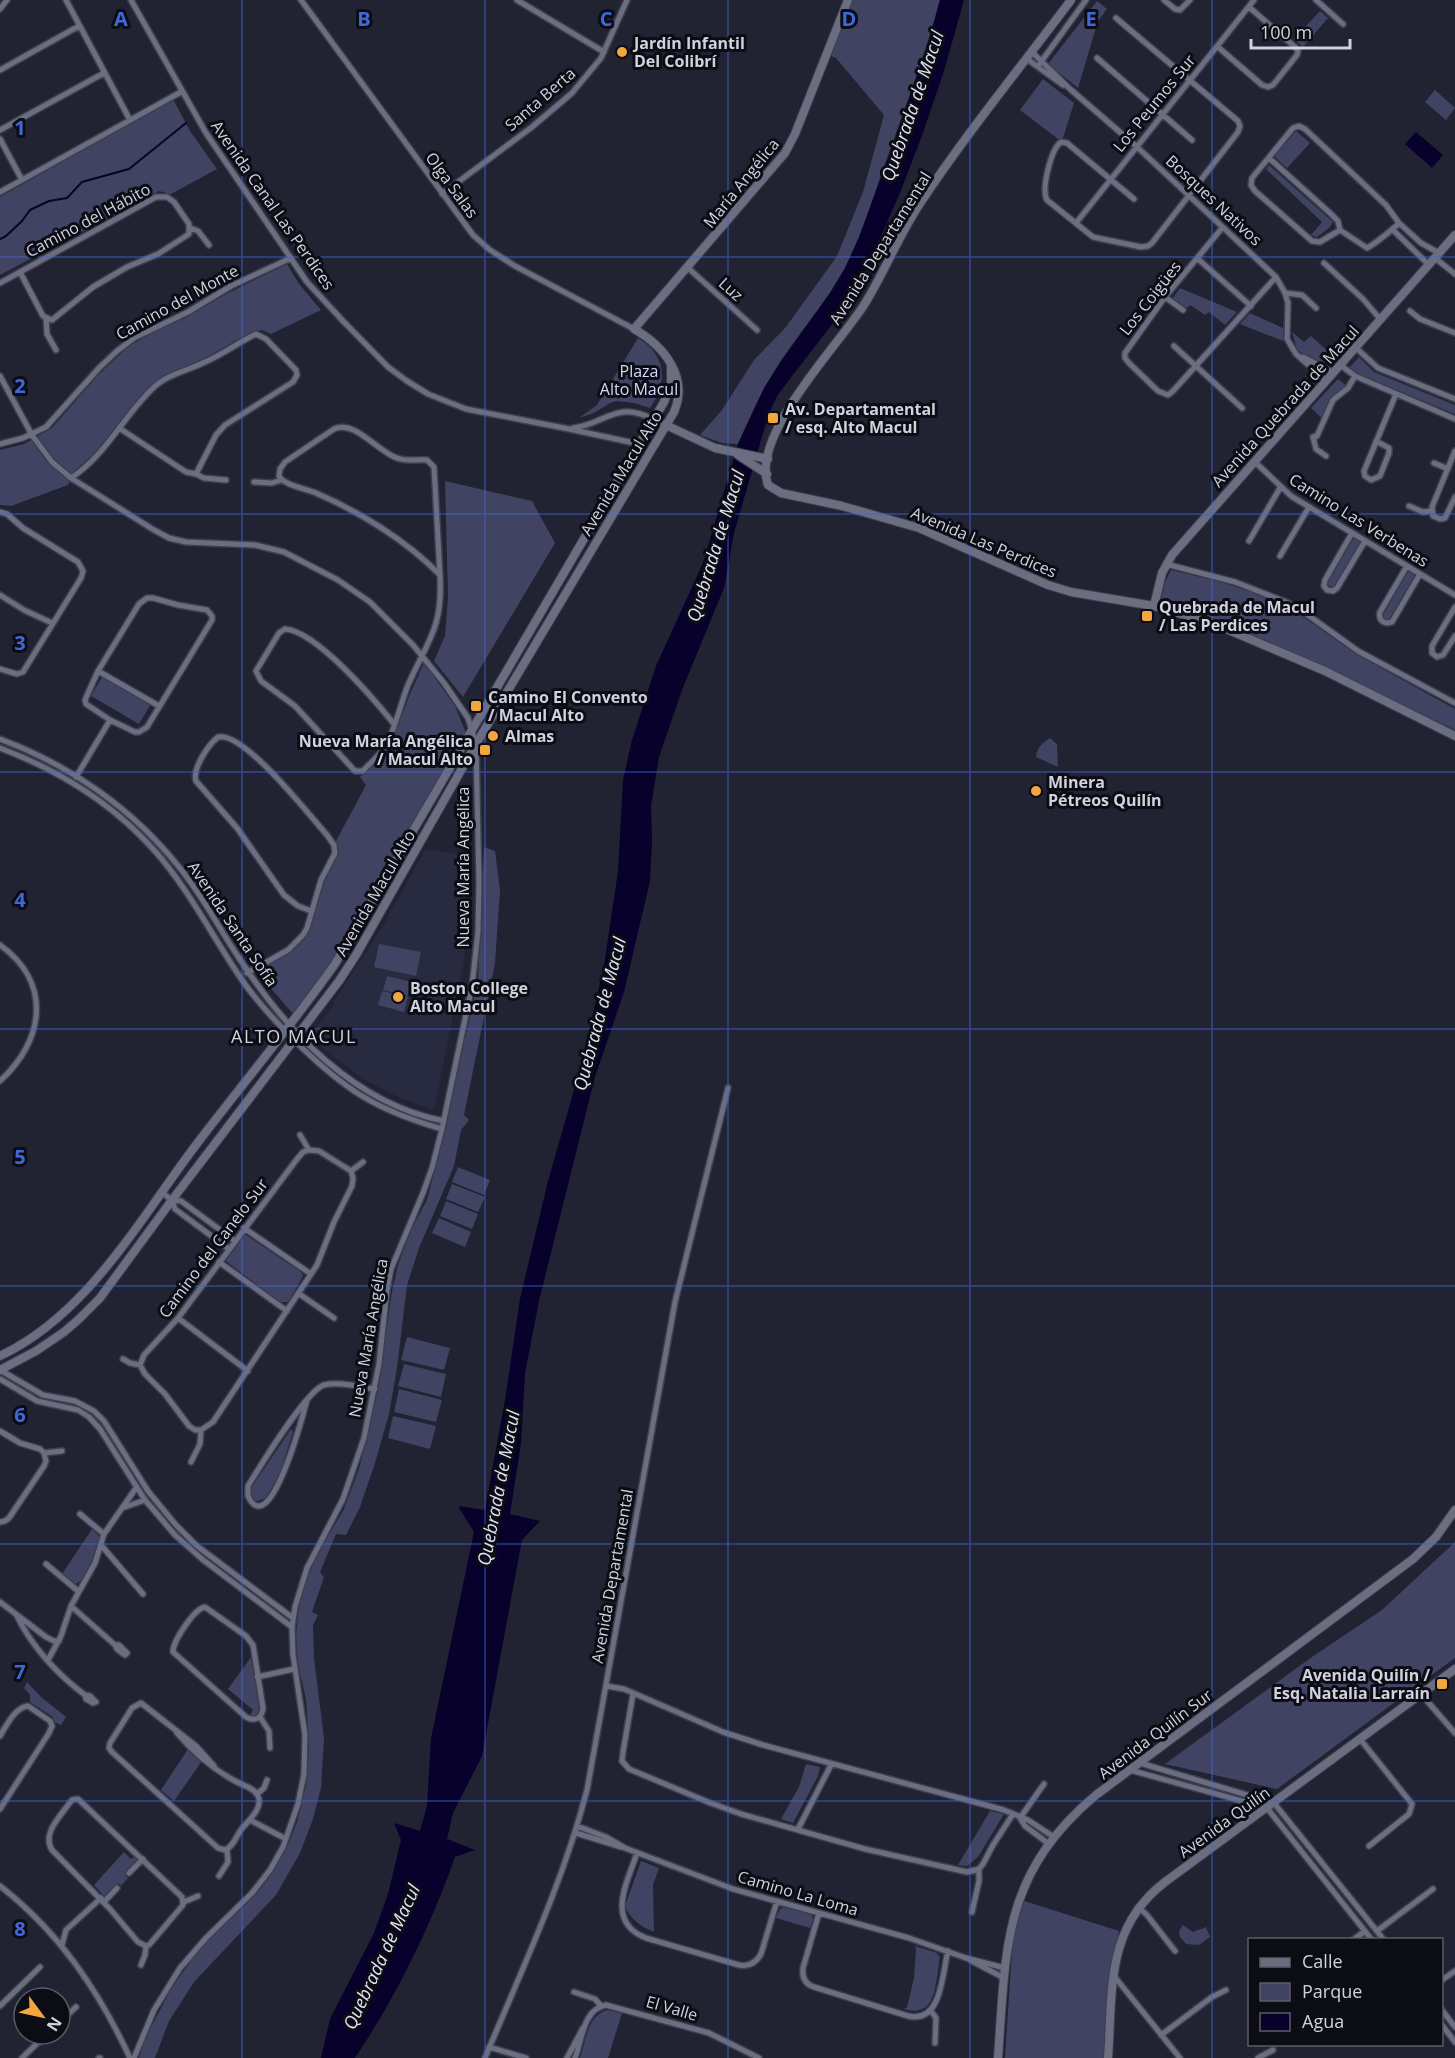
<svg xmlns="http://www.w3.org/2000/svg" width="1455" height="2058" font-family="'Open Sans',sans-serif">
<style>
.built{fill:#282a40}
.green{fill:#414363}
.water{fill:#08012c}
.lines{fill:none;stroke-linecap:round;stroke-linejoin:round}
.stream{stroke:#08012c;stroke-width:2}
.street-casing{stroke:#3e3f4d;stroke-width:8}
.secondary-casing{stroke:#3e3f4d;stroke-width:10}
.street{stroke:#6b6d81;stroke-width:5}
.secondary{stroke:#6b6d81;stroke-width:8}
.grid{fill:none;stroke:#4168d9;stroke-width:1.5;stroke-opacity:0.55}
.poi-dot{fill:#f1a640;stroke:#0c0d14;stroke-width:2}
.labels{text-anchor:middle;stroke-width:6;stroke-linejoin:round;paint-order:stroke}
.poi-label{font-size:16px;font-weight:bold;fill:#d1d2de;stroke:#0c0d14;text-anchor:start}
.street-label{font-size:16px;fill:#d1d2de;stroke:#0c0d14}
.park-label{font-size:16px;fill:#d4d7f9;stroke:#0c0d14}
.water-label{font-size:18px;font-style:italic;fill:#e0e2f3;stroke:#0c0d14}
.neighbourhood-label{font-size:18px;letter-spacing:1.5px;fill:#d1d2de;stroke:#0c0d14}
.grid-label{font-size:20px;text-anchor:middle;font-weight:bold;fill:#4168d9;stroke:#0c0d14;stroke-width:6;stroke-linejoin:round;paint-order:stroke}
</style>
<rect width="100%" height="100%" fill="#212333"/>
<path class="built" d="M426,849L469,855L464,959L435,1107L431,1109L402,1099L363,1079L324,1049L312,1037L314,1034L312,1033L334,1005L333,1003L388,918L389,914Z"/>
<path class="green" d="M851,0H940C924,59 902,115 882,172C870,205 861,239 844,270C826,302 802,329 782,359C764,386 751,414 738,444L722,443L700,435L722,410L754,360L786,327L837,256L863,192L884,115L836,58L831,56Z
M1097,1L1107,9L1098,21L1078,88L1048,64Z
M1320,11L1328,18L1303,47L1294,39Z
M1043,79L1074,103L1063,138L1058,139L1020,110Z
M1435,90L1455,108L1446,120L1425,102Z
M173,99L190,131L217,169L171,194L159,191L0,275V197Z
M1296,131L1310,143L1287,168L1274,156Z
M1269,165L1333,222L1329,228L1317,237L1311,235L1322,222L1266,169Z
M287,264L299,284L321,310L271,334L262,330L249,333L205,358L170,373L155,383L145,391L94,454L73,472L68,485L11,506L0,505V450L24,444L52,428L98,375L129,346L165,326L183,319L228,293Z
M1180,288L1237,312L1225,325L1209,312L1205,315L1190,305L1187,308L1172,299Z
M1250,313L1283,328V341L1240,324Z
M1292,332L1304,342L1311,336L1332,355L1323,365L1297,350Z
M638,338C667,355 668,383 650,408L634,403L617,401L610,403L594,413L579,418L597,405Z
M1359,357L1374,372L1455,405V414L1355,373L1349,368Z
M1338,379L1348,387L1334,395L1329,401L1323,419L1311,408Z
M445,481L532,501L555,543L463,697L434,661L445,636L448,597Z
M1354,538L1361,542L1334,587H1331L1328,585V581Z
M1171,570L1221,582L1266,597L1284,606L1299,614L1356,654L1455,709V730C1359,684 1263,634 1160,604L1165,582Z
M1408,571L1415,575L1389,620H1386L1383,618V615Z
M424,663L455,706L466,733L332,961L294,1015L256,971L288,954L306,937L312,924L323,885L339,852L336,841L366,785L360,777L381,759L389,748L410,694Z
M104,674L152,702L139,724L91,696Z
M1050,738L1057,744L1058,767L1036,757C1037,748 1042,743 1050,738Z
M484,847L495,851L500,890L495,963L464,1115L469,1120L461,1130L454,1166L419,1248L407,1285L397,1368L389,1414L375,1463L360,1507L346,1535L336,1534L320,1572L324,1577L312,1612L318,1615L313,1625L314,1658L324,1738L321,1788L313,1819L300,1853L276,1895L194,1982L169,2021L155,2058H139L145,2039L171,1989L200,1948L262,1887L286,1850L297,1822L306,1786L309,1744L306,1699L298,1665L296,1634L299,1605L306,1579L323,1544L343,1511L359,1469L378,1390L392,1291L398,1265L411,1230L427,1200L440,1150L478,980Z
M379,944L421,952L416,976L374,967Z
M387,976L411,982L408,996L383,990Z
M382,991L408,997L404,1012L378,1005Z
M458,1167L490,1180L484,1195L452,1182Z
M452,1184L485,1197L478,1212L446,1199Z
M446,1201L478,1214L472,1229L440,1216Z
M439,1218L471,1232L465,1247L432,1233Z
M246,1235L301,1272L303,1276L288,1302H280L226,1261L242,1236Z
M407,1337L450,1348L444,1370L401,1360Z
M404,1364L446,1374L441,1397L398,1386Z
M399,1389L442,1400L436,1422L394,1412Z
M393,1416L436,1426L430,1449L388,1438Z
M291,1429L293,1432L280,1473L266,1498L257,1501L253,1499L250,1490Z
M92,1529L100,1537C97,1550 88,1581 75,1584L62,1574Z
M1455,1542V1658L1277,1789L1165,1764L1309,1659L1382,1610Z
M251,1657L260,1706V1712L255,1716L250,1715L253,1710L228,1689Z
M27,1682L41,1697L66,1717L61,1725L54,1722L53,1717L30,1702V1695L24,1688Z
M188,1749L202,1761L174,1801L161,1790Z
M806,1764L820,1767L818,1776L793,1823L781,1819L799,1787Z
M990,1811L1004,1814L978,1857L967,1866L958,1865Z
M124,1852L131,1859L135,1856L139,1859L125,1874L128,1878L121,1886L118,1883L104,1896L94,1885Z
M641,1861L659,1868L653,1885L654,1932C640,1926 631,1920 625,1906Z
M1018,1899L1119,1931L1114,1955L1105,2058H1005L1014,1920Z
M784,1907L812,1915L813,1921L810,1928L776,1918L780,1909Z
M1183,1925L1193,1932L1206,1927L1210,1937L1199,1945L1186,1944L1180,1937L1179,1931Z
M915,1946L937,1953L940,1957C935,1982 938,2019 904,2009L907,2007L914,1978L916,1950Z
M607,2010L622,2013L608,2058H580C586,2041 587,2016 607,2010Z"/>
<path class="water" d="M940,0H964L944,71L923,133L900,193L869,263L843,310L786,384L777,396L768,416L734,533L724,588L682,690L659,757L651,806L652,841L650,881L624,992L595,1077L539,1301L525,1373L521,1443L510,1514L540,1521L522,1540L482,1756L453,1813L447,1839L475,1850L455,1857C430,1928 397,1995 355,2058H321L330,2019L374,1933L388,1894L401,1840L394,1823L420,1831L427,1806L431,1738L474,1532L458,1506L485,1510L505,1400L520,1299L547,1185L581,1065L604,966L618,871L623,780L632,740L656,666L703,563L738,444L764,388L782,360L830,293L845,268L859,237L895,140L927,47Z
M1416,132L1443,155L1432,168L1405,144Z"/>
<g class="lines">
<path class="stream" d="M0,239L6,236L22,221L30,210L49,201L67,198L82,182L129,169L186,123"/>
<defs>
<path id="street" d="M66,0L130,120
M131,0L206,133L307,282L343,321L388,367L407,381L428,394L466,409L569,429L639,444
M301,0L473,235L490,250L515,266L634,329
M517,0L604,52
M1164,0L1175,9L1180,10L1190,0
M1316,0L1343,24
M0,9L7,0
M1116,18L1238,121L1240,126L1238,132L1152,243L1148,246L1141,247L1093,237L1047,200C1041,189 1051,149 1061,142L1067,143L1134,199
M1218,47L1262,85L1268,87L1273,85L1297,55L1298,51L1295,47L1249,7
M1032,52L1070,89L1136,146L1276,277L1285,293L1288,303L1287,339L1296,354L1325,380
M1097,58L1192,140
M1027,59L1063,85
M1038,66L1086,0
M0,70L79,26
M1299,126L1305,129L1386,205L1399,223C1396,227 1372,246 1367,248L1340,230L1320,242L1312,241L1255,191L1251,185L1252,178L1293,128Z
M0,130L104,73
M0,139L22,180
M1269,158L1330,213L1338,221L1340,230
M0,192L181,92
M442,194L532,127L572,93L601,58L627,0
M1076,223L1254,0
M1399,223L1421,243L1439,253
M190,228L198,231L209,245
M1222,228L1165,297L1125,353V358L1129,363L1158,391L1168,395L1173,391L1276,277
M1393,230L1429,265
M1435,258L1455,274
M1198,259L1251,306
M1324,263L1363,299L1380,319
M687,267L757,330
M0,283L156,197H167L174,202L189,224V234L158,254L127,267L93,287L52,320L43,316L20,272
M1285,293L1302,295L1316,308
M1165,297L1183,310
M1410,311L1420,319L1455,333
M46,318L47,334L56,350
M1174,346L1242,408
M1355,347L1378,368L1455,399
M1303,357L1332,372
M1339,364L1355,376L1455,419
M0,376L32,435L52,462L71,478L154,530L169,538L186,542L255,545L284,552L338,580L370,602L413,645L444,683L468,718L476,744L479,883L478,932L472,986L442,1129L432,1168L423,1193L391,1269L387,1290L379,1364L364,1438L343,1499L307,1568L295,1607L292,1627L293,1655L305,1735L304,1774L298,1804L283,1847L270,1870L252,1893L206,1938L180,1968L154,2010L134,2058
M573,428C607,424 614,400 653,419
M1376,441L1389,448V453L1380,476L1371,480L1365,476L1364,471L1396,394
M0,444L23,438L46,427L99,368L117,351L134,338L188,312L231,286L291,258
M1455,451L1432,507L1433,516L1440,519L1445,518L1455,497
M1326,456L1316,449L1313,437L1317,436L1333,400L1348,388L1355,376
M1254,461L1291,496L1455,595
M1434,463L1448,469
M196,474L204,478L226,480
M71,478C105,456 123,417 152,389C167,374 187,371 205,362C221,355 235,345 250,337L256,334L266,339L296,370L297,375L293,382L225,425L216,435L196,474L186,472L119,428
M254,482L272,483L281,480
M1409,506L1423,512L1431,511
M0,512L7,514L23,528L78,562L83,571L81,578L23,672L17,674L0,669
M1352,533L1325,580L1324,586L1327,590L1333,591L1337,588L1365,541
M1249,541L1280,488
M1280,556L1309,507
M1166,564L1235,582L1286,602L1301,610L1358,651L1455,703
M1407,566L1380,612C1378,620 1384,625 1392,622L1420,574
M0,595L24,610L52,623
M147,598H153L178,605L207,610L212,616V620L147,727L139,732H135L110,720L86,704L85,700L98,671L139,604Z
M1455,607L1432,646V653L1437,657L1443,655L1455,636
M98,671L159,706
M394,724C374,699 316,631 285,629L279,633L256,671L261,681L295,706L355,771H363C370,763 379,756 385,747C396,728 400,705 408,685C428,640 443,628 440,575L434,467L427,460C417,459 407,462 397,458C378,452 354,419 334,429L285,462L280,469L279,476C285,486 305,488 316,493C360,512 407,541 440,575
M0,739C70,765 133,809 179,867C202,895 219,928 239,958C286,1031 355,1104 444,1121
M0,748C58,770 112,803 154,850C188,888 211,934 240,977C256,1001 276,1022 296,1042C345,1090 376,1110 442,1129
M76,777L110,720
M0,945C53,983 44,1041 0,1081
M247,973L288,950L303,935L307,928L321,880L335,853L334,845L327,835C309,815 244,731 218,737C208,745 192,769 196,781L237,828L284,895L298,906L311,911
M300,1135L309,1150
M309,1150L319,1151L351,1171
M351,1171L363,1162
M161,1192L172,1200L181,1201L235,1241
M172,1200L175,1209L229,1249
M244,1228L311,1274
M219,1262L287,1311
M298,1293L334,1318
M178,1318L248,1371
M123,1359L130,1363L140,1365
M140,1365L144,1355L178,1318L297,1159L303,1152L309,1150
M140,1365L145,1374L165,1394L189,1426L195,1430H201
M0,1370L43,1395L75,1401L94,1411L104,1421L148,1491L176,1525L197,1546L293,1618
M0,1379L37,1401L78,1410L89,1417L100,1429L145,1500L175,1535L202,1559L292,1627
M307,1400C304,1411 270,1543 248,1496V1486C259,1468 307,1390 324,1385C338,1381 360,1387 375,1389
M201,1430L213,1422L317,1265L334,1222L352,1186L353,1178L351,1171
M0,1431L20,1443L40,1449L44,1453L62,1451
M191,1462L200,1444L201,1430
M125,1507L145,1500
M80,1514L104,1534
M0,1522L5,1521L9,1518L44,1466L46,1461L44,1453
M101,1545L143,1594
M46,1564L78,1591
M0,1602L46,1637L54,1641H59
M71,1606L115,1645L117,1649L125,1655L127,1653L119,1645H115
M205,1607L246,1636L253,1645L263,1708C262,1718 255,1722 246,1717L173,1652C173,1641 194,1609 205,1607Z
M17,1616C32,1647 58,1675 85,1695L86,1699L93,1703L96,1702L90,1696L85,1695
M48,1660L61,1636L71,1606L95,1563L104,1534L136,1488
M257,1677L294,1669
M606,1686L624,1689L723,1732L763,1745L1004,1810L1028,1820L1054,1837
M633,1694L623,1752L622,1761L629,1769L708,1802L741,1814L865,1849L967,1872L979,1869L983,1864L993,1845L1013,1814
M1421,1694L1455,1733
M260,1717L269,1731L270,1748
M177,1733C193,1752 213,1769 235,1781C242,1785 255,1788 258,1796C263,1807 251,1818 245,1825C237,1832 235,1846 225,1850L218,1848L112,1752L109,1748L110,1743L132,1708L141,1703L196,1746L214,1766
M0,1736C7,1725 14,1708 28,1706L50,1721L52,1726L49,1733L0,1809
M1360,1739L1412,1804L1409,1814L1369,1846
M1140,1763L1274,1803L1384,1940
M1130,1770L1267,1808L1372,1940
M257,1794L264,1788L267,1780
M78,1799L182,1897L183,1905L149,1945L146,1946L138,1942L110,1909L52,1850C42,1834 59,1818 68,1805L72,1800Z
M1020,1818L1044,1784
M1020,1818L1025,1826L1049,1844
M250,1820L286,1839
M577,1826L606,1837L625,1848L733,1889L909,1938L966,1958L1005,1968
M798,1829L831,1765
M576,1833L621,1847
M637,1853C627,1883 605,1922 646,1938L739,1965C749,1967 756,1963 761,1954L777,1901
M129,1873L143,1859
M219,1876L228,1862L227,1850
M0,1886C59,1932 99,1991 130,2058
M104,1902L117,1888
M184,1902L198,1896
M1138,1907L1147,1915L1175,1951
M972,1912L979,1881V1869
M819,1913L803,1968C802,1977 805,1984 814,1987L908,2016C942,2024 942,1974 948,1951
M1377,1931L1433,1889
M1353,1940L1365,1931
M62,1945L66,1930L101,1898
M970,1960L1004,1978
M141,1965L145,1955L146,1946
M1114,1976L1180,2058
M1442,1980L1455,1971
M574,1992L595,1999L601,2006
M0,2006L40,1967
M1442,2010L1455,2027
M931,2011L936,2018L935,2043
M60,2022L76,2007
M1442,2025L1455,2042
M1161,2035L1212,1997L1226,1990
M489,2047L526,2058
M22,2058L47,2034
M99,2058H100
M485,2058C522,1969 563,1883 587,1790L675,1302L728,1088
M567,2058L583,2028
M575,2058C582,2040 583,2009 606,2005L709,2033L759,2058
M1258,2058L1273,2050"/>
<path id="secondary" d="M1071,0C1020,68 966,134 919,205C898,237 884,273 864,305C838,346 750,435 768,485L781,493L842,506L919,528L1048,585L1071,592L1154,606L1212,623L1325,671L1455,736
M653,419L715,448L768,459
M738,455L767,474
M1154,606L1162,573L1172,555L1455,235
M0,1356C89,1314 140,1218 199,1141C244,1082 292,1025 335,964L664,402L671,383V367
M0,1370L36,1351L64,1332L79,1319L100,1298L172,1200L339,981L356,955L476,744L674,412C689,377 664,346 634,329L785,153L795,134L848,0
M998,2058C1006,1946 1003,1873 1096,1795L1413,1559L1436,1537L1455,1510
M1108,2058C1113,1990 1105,1928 1165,1882L1455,1669"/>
</defs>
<use href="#street" class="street-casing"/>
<use href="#secondary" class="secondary-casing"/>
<use href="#street" class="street"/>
<use href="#secondary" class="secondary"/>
</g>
<path class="grid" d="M242,0V2058M485,0V2058M728,0V2058M970,0V2058M1212,0V2058M0,257H1455M0,514H1455M0,772H1455M0,1029H1455M0,1286H1455M0,1544H1455M0,1801H1455"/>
<g class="poi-dot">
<circle cx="622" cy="52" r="6"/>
<rect x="767" y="412" width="12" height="12" rx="3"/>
<rect x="1141" y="610" width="12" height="12" rx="3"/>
<rect x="470" y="700" width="12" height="12" rx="3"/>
<circle cx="493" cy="736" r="6"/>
<rect x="479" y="744" width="12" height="12" rx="3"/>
<circle cx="1036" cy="791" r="6"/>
<circle cx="398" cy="997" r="6"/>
<rect x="1436" y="1678" width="12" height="12" rx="3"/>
</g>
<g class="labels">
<g class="poi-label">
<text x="634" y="49">Jardín Infantil<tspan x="634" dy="18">Del Colibrí</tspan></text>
<text x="785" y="415">Av. Departamental<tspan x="785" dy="18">/ esq. Alto Macul</tspan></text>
<text x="1159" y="613">Quebrada de Macul<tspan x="1159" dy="18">/ Las Perdices</tspan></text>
<text x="488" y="703">Camino El Convento<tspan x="488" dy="18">/ Macul Alto</tspan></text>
<text x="505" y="742">Almas</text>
<text x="473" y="747" text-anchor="end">Nueva María Angélica<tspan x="473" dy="18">/ Macul Alto</tspan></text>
<text x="1048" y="788">Minera<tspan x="1048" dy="18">Pétreos Quilín</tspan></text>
<text x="410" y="994">Boston College<tspan x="410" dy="18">Alto Macul</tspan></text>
<text x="1430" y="1681" text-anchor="end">Avenida Quilín /<tspan x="1430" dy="18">Esq. Natalia Larraín</tspan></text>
</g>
<g class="street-label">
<text transform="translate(540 99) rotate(-41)" y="6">Santa Berta</text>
<text transform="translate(1154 103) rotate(-51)" y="6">Los Peumos Sur</text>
<text transform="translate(741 183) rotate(-51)" y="6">María Angélica</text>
<text transform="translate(452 185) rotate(54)" y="6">Olga Salas</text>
<text transform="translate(1214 200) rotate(43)" y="6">Bosques Nativos</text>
<text transform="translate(273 205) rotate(55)" y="6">Avenida Canal Las Perdices</text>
<text transform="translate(88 220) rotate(-28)" y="6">Camino del Hábito</text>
<text transform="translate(880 248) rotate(-58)" y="6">Avenida Departamental</text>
<text transform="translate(731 289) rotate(42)" y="6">Luz</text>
<text transform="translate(1150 298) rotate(-52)" y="6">Los Coigües</text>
<text transform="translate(177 302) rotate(-29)" y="6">Camino del Monte</text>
<text transform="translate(1285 406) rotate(-48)" y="6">Avenida Quebrada de Macul</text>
<text transform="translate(621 473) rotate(-59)" y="6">Avenida Macul Alto</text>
<text transform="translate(1359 520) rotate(32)" y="6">Camino Las Verbenas</text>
<text transform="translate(984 542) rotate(23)" y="6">Avenida Las Perdices</text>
<text transform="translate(463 867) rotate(-90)" y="6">Nueva María Angélica</text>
<text transform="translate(375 893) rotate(-60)" y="6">Avenida Macul Alto</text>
<text transform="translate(233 924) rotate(56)" y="6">Avenida Santa Sofía</text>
<text transform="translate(213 1248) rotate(-53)" y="6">Camino del Canelo Sur</text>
<text transform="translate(368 1338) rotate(-80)" y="6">Nueva María Angélica</text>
<text transform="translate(612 1576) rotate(-80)" y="6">Avenida Departamental</text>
<text transform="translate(1155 1734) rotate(-37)" y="6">Avenida Quilín Sur</text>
<text transform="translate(1224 1822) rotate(-36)" y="6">Avenida Quilín</text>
<text transform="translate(798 1893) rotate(16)" y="6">Camino La Loma</text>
<text transform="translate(672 2008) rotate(16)" y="6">El Valle</text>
</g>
<g class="park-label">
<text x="639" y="377">Plaza<tspan x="639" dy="18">Alto Macul</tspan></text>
</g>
<g class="water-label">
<text transform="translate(913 106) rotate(-71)" y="6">Quebrada de Macul</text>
<text transform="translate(716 546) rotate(-73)" y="6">Quebrada de Macul</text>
<text transform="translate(600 1014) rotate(-75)" y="6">Quebrada de Macul</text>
<text transform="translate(499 1488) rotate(-79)" y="6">Quebrada de Macul</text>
<text transform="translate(382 1957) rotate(-65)" y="6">Quebrada de Macul</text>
</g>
<g class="neighbourhood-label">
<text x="294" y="1043">ALTO MACUL</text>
</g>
</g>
<g class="grid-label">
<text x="121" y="26">A</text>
<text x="364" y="26">B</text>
<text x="606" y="26">C</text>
<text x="849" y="26">D</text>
<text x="1091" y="26">E</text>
<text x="20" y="135">1</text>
<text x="20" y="393">2</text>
<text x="20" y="650">3</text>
<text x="20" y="907">4</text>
<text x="20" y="1164">5</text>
<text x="20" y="1422">6</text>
<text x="20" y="1679">7</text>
<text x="20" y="1936">8</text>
</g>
<rect x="1248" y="1938" width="195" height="108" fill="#0c0d14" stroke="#5b5c65" stroke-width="1.5"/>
<rect x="1260" y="1958" width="30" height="9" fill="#6b6d81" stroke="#5b5c65" stroke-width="1.5"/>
<text x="1302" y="1968" font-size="18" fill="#d1d2de">Calle</text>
<rect x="1260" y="1983" width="30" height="18" fill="#414363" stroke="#5b5c65" stroke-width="1.5"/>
<text x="1302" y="1998" font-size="18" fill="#d1d2de">Parque</text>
<rect x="1260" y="2013" width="30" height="18" fill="#08012c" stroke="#5b5c65" stroke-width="1.5"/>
<text x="1302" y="2028" font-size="18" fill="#d1d2de">Agua</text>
<g transform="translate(42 2016) rotate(123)"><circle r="28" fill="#0c0d14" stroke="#5b5c65" stroke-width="1.5"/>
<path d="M0-4.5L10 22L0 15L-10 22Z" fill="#f1a640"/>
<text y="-9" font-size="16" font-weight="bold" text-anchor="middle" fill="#d1d2de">N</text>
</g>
<path d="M1251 39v9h99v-9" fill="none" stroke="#d1d2de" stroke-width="3"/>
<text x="1260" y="39" font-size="18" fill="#d1d2de" stroke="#0c0d14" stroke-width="4.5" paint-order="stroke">100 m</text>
</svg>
